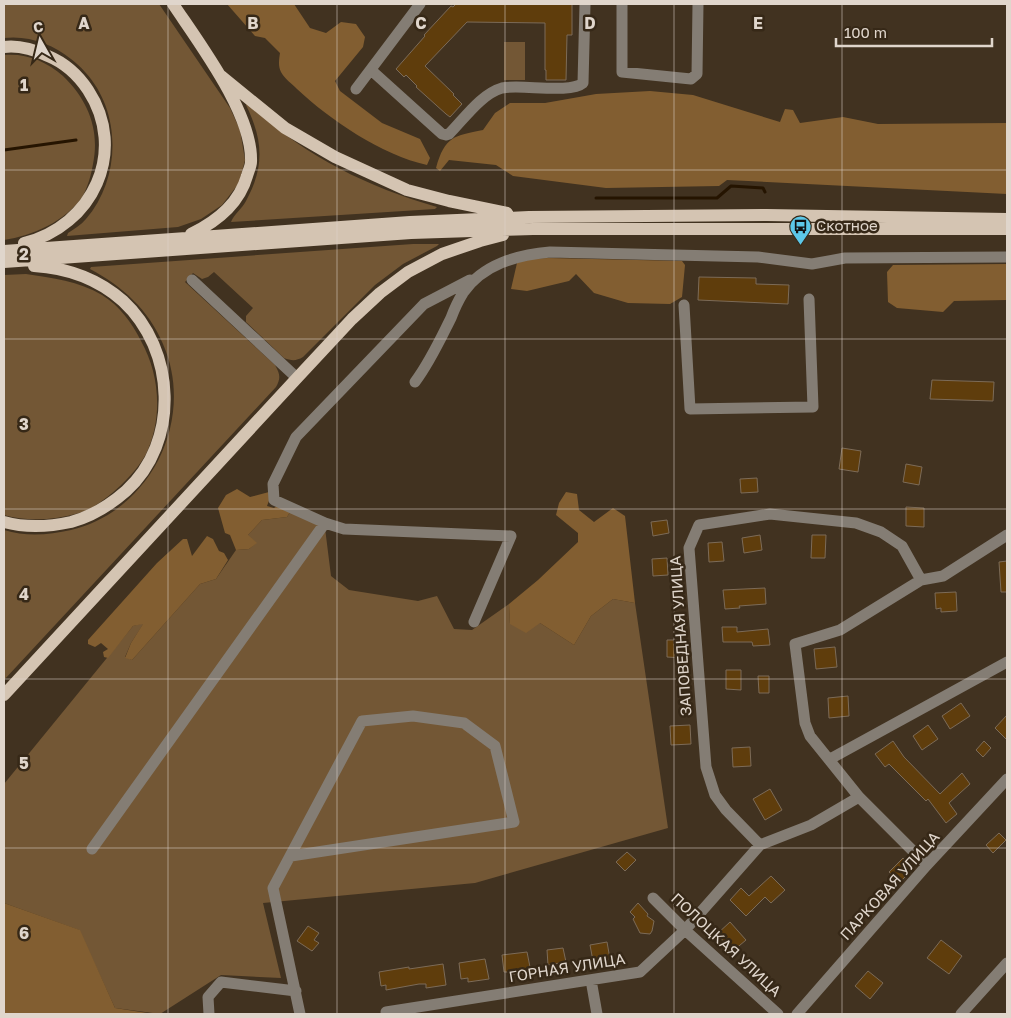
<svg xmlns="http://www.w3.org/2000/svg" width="1011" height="1018" font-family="'Golos Text',sans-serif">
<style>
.green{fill:#735735}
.forest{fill:#825e31}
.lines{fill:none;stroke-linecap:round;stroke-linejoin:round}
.stream{stroke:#251400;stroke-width:3}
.building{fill:#5f3d0c;stroke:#7c6b58}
.minor{stroke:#847d74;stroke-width:11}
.major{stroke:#d4c4b2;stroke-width:12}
.grid{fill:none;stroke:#e0d6cc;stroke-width:1;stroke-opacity:0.55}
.labels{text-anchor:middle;stroke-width:5;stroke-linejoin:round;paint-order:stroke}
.poi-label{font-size:15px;fill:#e0d6cc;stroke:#362817;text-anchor:start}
.street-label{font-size:15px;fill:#e0d6cc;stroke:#362817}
.grid-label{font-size:16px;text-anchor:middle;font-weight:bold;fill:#e0d6cc;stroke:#362817;stroke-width:5;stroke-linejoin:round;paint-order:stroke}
</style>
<rect width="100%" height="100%" fill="#413220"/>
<path class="green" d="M4,4H159L230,108L240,130L245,160L239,183L222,205L201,219L178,227L67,236L68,233C74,229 81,225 86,219C121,178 122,112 85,72C81,67 76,63 71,59C53,44 28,35 4,38Z
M504,42H525V80H504Z
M4,55C26,53 46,61 63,76C88,100 100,130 93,164C91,175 88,187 82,197C66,221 32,236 4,240Z
M247,103C303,155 364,186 437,207L435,209L231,222C234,214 242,209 246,201C265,166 263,140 246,105Z
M413,244H439L437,246L403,264L375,285L303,357C296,361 292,361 284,358L246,322V316L253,308L214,272L208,277L202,279L193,273L185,282L275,365C280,374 281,378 276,387L4,680V530C26,537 49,535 71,530C151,511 196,419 163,344C149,310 122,286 90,269L91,267Z
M26,274C52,278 79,281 102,295C120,306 132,323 141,341C160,375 163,418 146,454C135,475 101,507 79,513C54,520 28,522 4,515V275Z
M290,512L325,528L331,576L349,590L418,601L437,596L454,629L472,630L509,604L510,624L540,623L574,645L591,616L613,599L635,603L668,828L475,883L263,903L281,978L221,975L160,1014L115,1008L79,930L4,903V784L133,626L144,623L131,643L125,657L132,660L200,584L216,579L236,550L249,549L256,543L247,536L262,520L287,517Z"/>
<path class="forest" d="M227,4H294L310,28L326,33L341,22L356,24L365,37L363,47L335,81L340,91L382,123L420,139L430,158L427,165C382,155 330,120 297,89C292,84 284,78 281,72C278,66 279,60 280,53L265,38L255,36Z
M650,91L693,95L780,122L785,109L793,110L800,123L843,117L878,124L1007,123V194L727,180L719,186L606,188L513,176L496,165L449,160L440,171L436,168C445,136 454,136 483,130L495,113L510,103H545L596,94Z
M548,258L682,261L685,265L682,297L670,304L628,303L594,293L576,274L569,281L527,291L511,289L517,263L527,259Z
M1007,264V300L954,301L943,312L897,308L888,302L887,272L893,265Z
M237,489L250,497L269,492L270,498L267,506L274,508L280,504L290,512L287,517L262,520L248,535L257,543L249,549L236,550L230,535L225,533L218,508L226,495Z
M566,492L577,494L579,510L594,522L613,508L625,516L635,603L613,599L591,616L574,645L540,623L526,633L510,624L509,604L538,580L578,542V533L556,515L559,503Z
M207,536L213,539L219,551L224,553L228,560L216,579L200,584L132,660L125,658L131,643L143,624L133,626L108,658L104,657L103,652L108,649L101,643L95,647L88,644V640L157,563L183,539H187L192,556Z
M4,903L80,930L115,1008L154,1014H4Z"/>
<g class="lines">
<path class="stream" d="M4,150L76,140
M596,198H717L731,186L763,188L765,192"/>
</g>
<path class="building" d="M456,4H572V35H567L566,80H546V70H545V23L467,22L425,66L454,94L453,95L462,104L450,117L446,114L416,87L417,86L406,75L404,77L396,69L425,36L424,35L451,6L453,7Z
M699,277L756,278V284L789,285L788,304L698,300Z
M932,380L994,382L993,401L930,399Z
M842,448L861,451L858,472L839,469Z
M906,464L922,467L919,485L903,482Z
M757,478L758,492L741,493L740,479Z
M906,507L924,508V527L906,526Z
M667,520L669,533L653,536L651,522Z
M760,535L762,550L744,553L742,538Z
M812,535H826L825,558H811Z
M722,542L724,561L709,562L708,543Z
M667,558L668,575L653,576L652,559Z
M1007,561V592H1001L999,562Z
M765,588L766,604L739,606L740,608L725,609L723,590Z
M956,592L957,611L941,612V608L936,609L935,593Z
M722,627H737V632L768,629L770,645L753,646L752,642H723Z
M667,640H683V658L667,657Z
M835,647L837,667L816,669L814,649Z
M726,670H741V690L726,689Z
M758,676H769V693H759Z
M848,696L849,716L829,718L828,698Z
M961,703L970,716L950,729L942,716Z
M1007,715V740L995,728Z
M690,725L691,744L671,745L670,726Z
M928,725L938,739L922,750L913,736Z
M893,741L904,757L940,794L962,773L970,784L949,803L957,814L946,823L928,799L926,801L889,764L885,767L875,754Z
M984,741L991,748L983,757L976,750Z
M750,747L751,766L733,767L732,748Z
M770,789L782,810L765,820L753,799Z
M999,833L1006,840L993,853L986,845Z
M627,852L636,860L625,871L616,862Z
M903,858L914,868L900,882L889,872Z
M771,876L785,890L771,903L765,897L746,916L730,900L741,888L749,896Z
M638,903L648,914L647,916L654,921L652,931L650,934L640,933L633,919L635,917L630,912Z
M730,922L746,940L733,951L717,934Z
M308,926L319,933L314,940L319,943L312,951L297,941Z
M941,940L962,956L949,974L927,958Z
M607,942L610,959L593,961L590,945Z
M563,948L566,962L548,965L547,950Z
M527,952L531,972L511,975L510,972H504L502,955Z
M485,959L489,979L468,982V978L461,979L459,963Z
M443,964L446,985L426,988V984H419L386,990V985L381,986L379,972L409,967V969Z
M868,971L883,983L870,999L855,986Z"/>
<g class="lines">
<path class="minor" d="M622,4V72L691,79L697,74L698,4
M371,70L442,134L446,135L449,134C464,119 481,94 502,88C521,84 570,94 583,83L585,4
M356,89L420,4
M192,280L297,378
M470,280L424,304L296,437L273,484L274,500L325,523L344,529L511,536L474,622
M684,305L690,409L813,407L809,299
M415,382C430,362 440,340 451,318C454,310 458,301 463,293C483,264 517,255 550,252L758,257L812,264L845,258L1007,257
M921,580L840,630L795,644L805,723L810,736L859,797L927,865
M830,759L1007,662
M760,845L726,810L715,795L706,767L689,548L699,525L770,514L856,523L881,532L902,546L921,580L943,576L1007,535
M92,849L325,523
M291,856L514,822L495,746L464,723L413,716L362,721L273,888L300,1014
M653,898L685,930L778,1014
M591,980L597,1014
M386,1012L640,972L685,930L760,845L811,825L859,797
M209,1014L208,997L221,982L296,991
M797,1014L927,865L1007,779
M961,1014L1007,963"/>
<path class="major" d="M173,4C199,43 253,114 251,162C251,166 248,172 247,176C239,204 216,222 191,234
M4,47C19,45 35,50 48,56C65,63 78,75 88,90C128,151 93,226 24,243
M221,76L285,128L335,157L407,190L449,201L507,213
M4,251L410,222L529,217L767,215L1007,219
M4,262L411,233L533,229H1007
M4,522C26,528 48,527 71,522C93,516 110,505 126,491C180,442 176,350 123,301C97,278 68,268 34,266
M4,695L297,378L352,319L380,293L408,272L442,254L480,241L503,235"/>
</g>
<path class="grid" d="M168,4V1014M337,4V1014M505,4V1014M674,4V1014M842,4V1014M4,170H1007M4,339H1007M4,509H1007M4,679H1007M4,848H1007"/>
<defs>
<symbol id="bus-pin" viewBox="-11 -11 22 30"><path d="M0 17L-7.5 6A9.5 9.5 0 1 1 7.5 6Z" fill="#5cc7e8" stroke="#362817"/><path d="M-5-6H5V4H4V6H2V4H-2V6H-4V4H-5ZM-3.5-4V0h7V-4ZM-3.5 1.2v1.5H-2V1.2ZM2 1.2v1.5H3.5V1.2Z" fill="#111"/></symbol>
</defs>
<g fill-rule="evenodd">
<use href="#bus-pin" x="788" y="214" width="25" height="34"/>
</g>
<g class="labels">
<g class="poi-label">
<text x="816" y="231">Скотное</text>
</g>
<g class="street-label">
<text transform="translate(681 636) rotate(-94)" y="5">ЗАПОВЕДНАЯ УЛИЦА</text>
<text transform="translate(890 886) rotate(-48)" y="5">ПАРКОВАЯ УЛИЦА</text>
<text transform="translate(726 945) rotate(43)" y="5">ПОЛОЦКАЯ УЛИЦА</text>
<text transform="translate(567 968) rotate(-9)" y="5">ГОРНАЯ УЛИЦА</text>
</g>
</g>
<g class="grid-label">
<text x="84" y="29">A</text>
<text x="253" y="29">B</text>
<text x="421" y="29">C</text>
<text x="590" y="29">D</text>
<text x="758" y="29">E</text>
<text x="24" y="91">1</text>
<text x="24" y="260">2</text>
<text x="24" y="430">3</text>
<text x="24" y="600">4</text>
<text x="24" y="769">5</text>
<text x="24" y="939">6</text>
</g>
<rect width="1011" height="1018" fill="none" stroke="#e0d6cc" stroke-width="10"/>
<g transform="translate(40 40) rotate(352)" stroke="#362817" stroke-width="4" paint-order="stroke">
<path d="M0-4L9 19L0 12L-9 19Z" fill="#e0d6cc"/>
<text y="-8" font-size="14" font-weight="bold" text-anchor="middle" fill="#e0d6cc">С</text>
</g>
<path d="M836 38v8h156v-8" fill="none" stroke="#e0d6cc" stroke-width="2.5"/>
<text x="844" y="38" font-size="15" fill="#e0d6cc" stroke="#362817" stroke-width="4" paint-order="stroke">100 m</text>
</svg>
